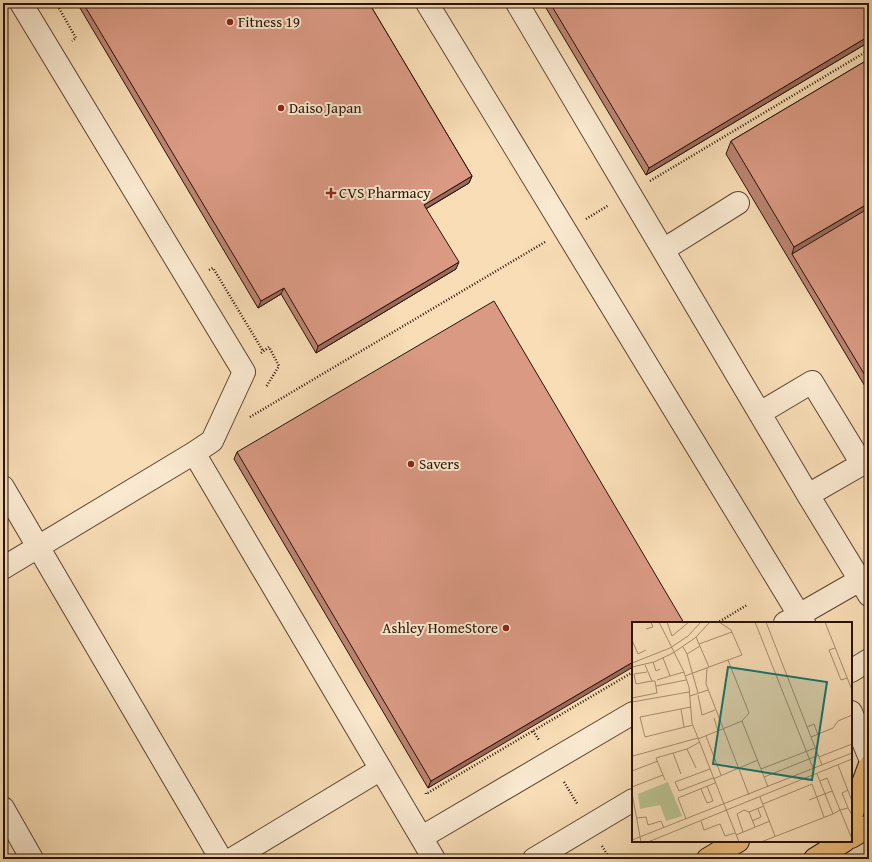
<svg xmlns="http://www.w3.org/2000/svg" width="872" height="862" font-family="'Gentium Book Plus',serif">
<style>
.lines{fill:none;stroke-linecap:round;stroke-linejoin:round}
.minor-casing{stroke:#5e4530;stroke-width:24}
.major-casing{stroke:#2b1204;stroke-width:24}
.path{stroke:#2b1204;stroke-width:2.5;stroke-dasharray:1 2;stroke-linecap:butt}
.minor{stroke:#fae9d0;stroke-width:22}
.major{stroke:#ecbe7b;stroke-width:22}
.wall{fill:#bb8471;stroke:#2b1204}
.shaded-wall{fill:#986b5c;stroke:#2b1204}
.building{fill:#d99983;stroke:#2b1204}
.poi-dot{fill:#8f2418;stroke:#fae9d0;stroke-width:1.5}
.labels{text-anchor:middle;stroke-width:4;stroke-linejoin:round;paint-order:stroke}
.poi-label{font-size:15px;fill:#2b1204;stroke:#fae9d0;text-anchor:start}
.inset-road{fill:none;stroke:#a68c6f;stroke-width:1}
.view{fill:#0f766e;fill-opacity:0.15;stroke:#0f766e;stroke-width:2}
.inset-edge{fill:none;stroke:#2b1204;stroke-width:2}
</style>
<rect width="100%" height="100%" fill="#f8ddb6"/>
<filter id="stains"><feTurbulence type="fractalNoise" baseFrequency=".005" numOctaves="4"/><feColorMatrix values="0 0 0 0 .2 0 0 0 0 .09 0 0 0 0 .02 0 0 0 .5 -.17"/></filter>
<radialGradient id="worn" r=".72"><stop offset=".6" stop-color="#630" stop-opacity="0"/><stop offset="1" stop-color="#630" stop-opacity=".3"/></radialGradient>
<g class="lines">
<defs>
<path id="minor" d="M21,3L244,372L212,441L194,453L434,859
M427,3L804,623
M517,3L808,495
M663,250L738,203
M760,413L812,382L862,464
M869,460L808,495L869,595
M3,487L221,859
M3,568L194,453
M785,623L860,580
M851,671L869,660
M851,712L869,756
M3,808L32,859
M422,837L633,713
M232,859L381,769
M534,859L633,800"/>
<path id="major" d="M851,816L869,767
M851,837L869,826
M708,859L738,841
M815,859L844,841"/>
</defs>
<use href="#minor" class="minor-casing"/>
<use href="#major" class="major-casing"/>
<path class="path" d="M56,3L76,38L72,41
M650,181L869,50
M586,219L609,205
M209,270L213,268L263,351
M261,353L269,347L279,366L266,387
M250,417L545,242
M717,623L747,605
M533,731L539,740
M564,782L578,805
M426,793V794L633,672
M602,846L610,859"/>
<use href="#minor" class="minor"/>
<use href="#major" class="major"/>
</g>
<path class="wall" d="M77,3H369L472,176L469,183L426,209L456,269L316,353L281,294L258,308Z
M543,3H869V42L646,175Z
M869,59V393L726,154L731,141Z
M237,452L684,623L428,788L234,459Z"/>
<path class="shaded-wall" d="M869,36V42L646,175L649,168Z
M472,176L469,183L422,211L424,205Z
M869,203V213L792,254L794,247Z
M459,262L456,269L316,353L318,346Z
M284,288L281,294L258,308L261,301Z
M633,662V667L428,788L431,781Z"/>
<path class="building" d="M83,3H369L472,176L424,205L459,262L318,346L284,288L261,301Z
M550,3H869V36L649,168Z
M869,59V203L794,247L731,141Z
M869,208V382L792,254Z
M494,301L684,623H633V662L431,781L237,452Z"/>
<g class="poi-dot">
<circle cx="230" cy="22" r="4"/>
<circle cx="281" cy="108" r="4"/>
<path d="M329 187h4v4h4v4h-4v4h-4v-4h-4v-4h4z"/>
<circle cx="411" cy="464" r="4"/>
<circle cx="506" cy="628" r="4"/>
</g>
<g class="labels">
<g class="poi-label">
<text x="238" y="27">Fitness 19</text>
<text x="289" y="113">Daiso Japan</text>
<text x="339" y="198">CVS Pharmacy</text>
<text x="419" y="469">Savers</text>
<text x="498" y="633" text-anchor="end">Ashley HomeStore</text>
</g>
</g>
<g transform="translate(632 622)">
<rect width="220" height="220" fill="#f8ddb6"/>
<path d="M36,160L50,194L34,199L28,183L8,187L6,172Z" fill="#bac290"/>
<path class="inset-road" d="M27,0L52,50L57,65L60,101L107,220M35,0L40,14L57,0M87,0L99,8L110,33L96,38L117,91L110,99L136,165M123,0L181,146M134,0L179,115M193,0L220,68M14,7L21,5L19,0M64,15L77,45M0,18L6,32L14,28M67,22L100,10M51,25L55,32L68,24M203,26L197,28L209,58L215,56M55,32L66,71M31,36L38,54L52,50M21,40L24,49L28,47M0,41L38,26L56,14L69,0M13,43L20,59L4,62L2,52L15,50M0,45L22,40L41,31L63,16L78,0M75,46L74,62L117,173M53,54L96,38M25,58L38,54M24,64L54,58M66,73L70,93L83,88M58,74L76,68M0,76L25,71L23,59H20M0,80L57,70M59,85L8,95L13,115L61,103M49,87L52,105M82,96L86,109M175,105L182,102L186,113M74,114L89,153M66,117L110,99M55,127L64,146M0,130L1,134L66,116M41,131L49,152M187,135L220,122M190,143L179,115L201,106L206,99L220,93M206,143L220,179M78,147L43,160L47,169L81,156M129,147L183,126M0,149L26,139M132,155L187,133M81,157L126,138M33,158L24,136L55,127L68,120M188,159L195,156L208,188L216,186L220,193M0,165L31,153M69,167L75,181L81,179L75,164M0,171L9,220M128,175L143,214M177,178L200,169M131,182L180,162L192,195M216,186L210,171L216,168M201,192L208,188L220,217M5,196L14,195L16,203L29,199L32,206M54,197L46,176L83,161M69,199L72,208L88,202L93,214L103,211M120,199L129,195L126,187M123,205L117,190L132,184M111,210L105,192L112,188L117,190M104,213L138,199M0,218L220,131M16,220L220,137M129,220L201,192L185,152"/>
<path class="view" d="M96,45L195,60L180,158L81,142Z"/>
<rect width="220" height="220" class="inset-edge"/>
</g>
<rect width="872" height="862" fill="none" stroke="#f8ddb6" stroke-width="16"/>
<rect x="4" y="4" width="864" height="854" fill="none" stroke="#2b1204" stroke-width="2"/>
<rect x="8" y="8" width="856" height="846" fill="none" stroke="#2b1204"/>
<rect width="100%" height="100%" filter="url(#stains)"/>
<rect width="100%" height="100%" fill="url(#worn)"/>
</svg>
